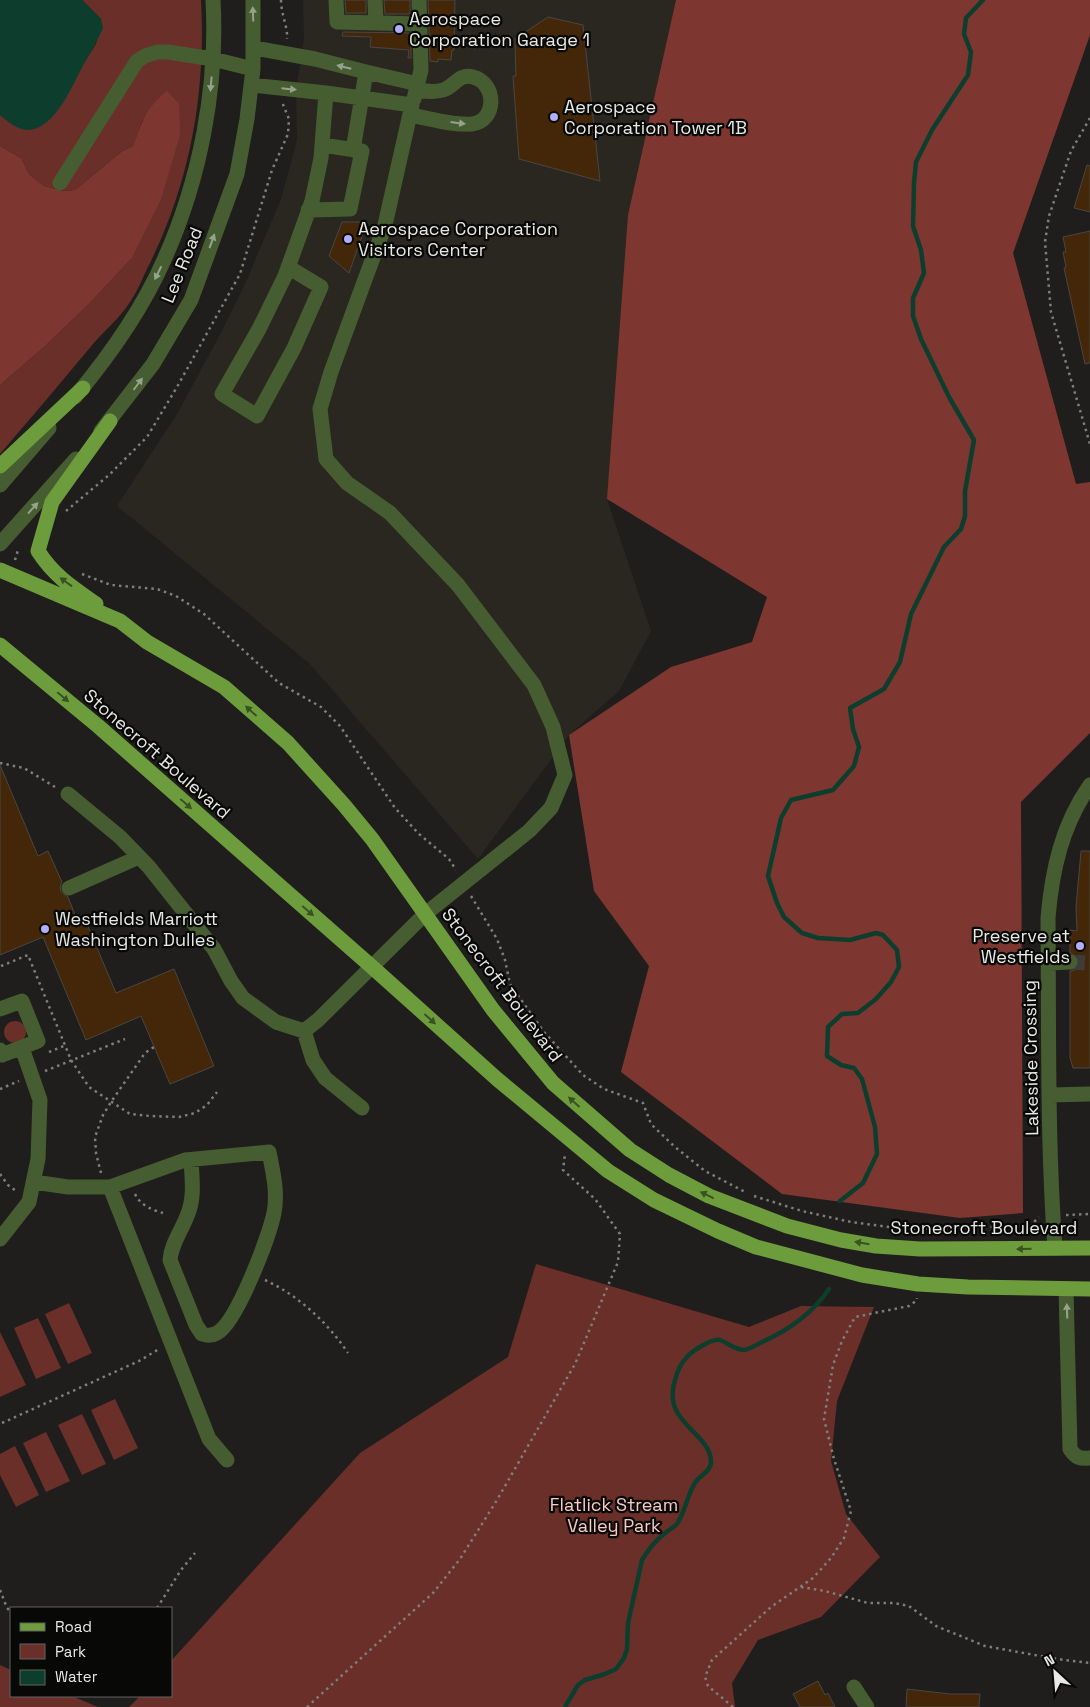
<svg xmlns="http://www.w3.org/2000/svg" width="1090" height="1707" font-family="'Space Grotesk',sans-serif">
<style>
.built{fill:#29271f}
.green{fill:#6a2f29}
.forest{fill:#7e3730}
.water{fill:#0d3e2d}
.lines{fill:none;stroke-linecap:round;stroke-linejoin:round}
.stream{stroke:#0d3e2d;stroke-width:4.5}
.building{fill:#442709;stroke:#494644}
.minor-tunnel{stroke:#3d3c3a;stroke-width:15;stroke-dasharray:15 8;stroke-linecap:butt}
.path{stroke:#7f7e7c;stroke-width:2.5;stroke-dasharray:2.5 4;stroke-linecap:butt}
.minor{stroke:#465d31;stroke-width:15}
.major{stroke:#6d9c3c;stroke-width:15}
.oneway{fill:#97a28c}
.oneway2{fill:#3a5222}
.poi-dot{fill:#afaefa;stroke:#080807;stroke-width:2}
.labels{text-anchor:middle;stroke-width:4.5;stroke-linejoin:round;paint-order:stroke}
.poi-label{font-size:18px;fill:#e8e8e6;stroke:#080807;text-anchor:start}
.street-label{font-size:18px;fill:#e8e8e6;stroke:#080807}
.park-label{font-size:18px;fill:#f8cbc5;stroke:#080807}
</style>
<rect width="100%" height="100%" fill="#1f1e1c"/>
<path class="built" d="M303,0H676L607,499L651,631L619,691L569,735L478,859L310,664L117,506L177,414L223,329L245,284L281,199L297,140L296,90L304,40Z"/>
<path class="green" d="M82,0H201C206,91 191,178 151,261C144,274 139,289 130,302C120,318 105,330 93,344C62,381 31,418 0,454V385L43,348L89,304L131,259L143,119L133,146L121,152L75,190L64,191L44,186L29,174L21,158L0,146V115L11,123L84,63L96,44L101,19Z
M4 1032a11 11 0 1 1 22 0a11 11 0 1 1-22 0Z
M536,1264L749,1327L801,1306L874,1307L837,1401L831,1461L846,1514L880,1557L821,1617L758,1640L732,1683L735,1707H129L140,1696H171V1661L360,1453L508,1357Z
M69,1303L92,1353L68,1364L45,1314Z
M38,1318L61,1368L36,1379L14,1328Z
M0,1332L26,1385L0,1397Z
M115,1399L138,1448L114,1460L91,1410Z
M82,1414L106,1464L82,1475L58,1425Z
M46,1432L70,1481L46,1492L23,1443Z
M15,1446L39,1495L16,1507L0,1475V1454Z
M0,1665L11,1670V1696H72L98,1707H0Z"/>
<path class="forest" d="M676,0H1090V35L1013,253L1076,484L1090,482V733L1021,802L1023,1213L960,1218L782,1194L621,1072L649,966L594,891L569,735L671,667L752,642L767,597L607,499L628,215Z
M167,91L179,104L180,135L161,199L131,259L89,304L43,348L0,385V146L21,158L29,174L44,186L64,191L75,190L121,152L133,146C143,120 145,109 167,91Z"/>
<path class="water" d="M0,0H82L101,19L103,28C98,40 91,51 85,62C73,83 56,130 27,130C18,130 7,121 0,115Z"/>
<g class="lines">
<path class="stream" d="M840,1201L863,1183L877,1154L875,1127L862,1079L854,1068L841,1065L827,1056L828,1027L842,1014L858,1013L876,999L891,982L899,967L897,950L883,935L876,933L850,940L818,938L802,933L784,917L777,903L768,876L781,818L791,800L833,790L854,766L859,747L853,729L850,708L884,689L900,662L911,614L944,547L961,529L965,516V491L974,440L949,397L921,339L913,316V298L924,273L921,250L913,226L914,183L916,162L932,130L968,75L971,52L964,34L966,18L983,0
M565,1707L578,1685L585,1680L605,1674L616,1669L624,1658L627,1649L628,1623L642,1560C648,1550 655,1541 664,1534C667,1531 673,1528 676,1525C684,1516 687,1495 695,1483C699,1476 710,1472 711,1463C712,1432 661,1424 675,1380C677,1372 681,1363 687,1357C692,1351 712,1338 720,1340C728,1343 735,1350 744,1350C750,1349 756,1345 762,1342C789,1330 812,1314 829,1289"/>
</g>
<path class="building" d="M345,0H366V13H346Z
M384,0H410V14H385Z
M428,0H455L454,50H452L451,60L438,59V62L430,61Z
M548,17L583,25L600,181L519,159L513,76H516L515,39Z
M343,32L411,33V58H408L409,50L370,47L371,37L342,36Z
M1087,165L1090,166V212L1074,208Z
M342,222H367L349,273L329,256Z
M1090,231V363L1085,364L1064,268L1066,267L1063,252H1066L1063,237Z
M0,765L38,856L48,851L62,882L60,887L61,892L68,897L77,920L84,917L116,993L174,969L214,1066L170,1084L141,1016L86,1040L43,937L0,955Z
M1081,851H1090V1068H1073L1070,1058V971L1075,970L1079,962L1078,957L1070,953V930L1077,931L1076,907Z
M818,1681L825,1695L828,1693L835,1707H800L793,1694Z
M907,1689L950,1694H980L979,1707H906Z"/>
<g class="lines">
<path class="minor-tunnel" d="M1070,962L1090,963"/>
<path class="path" d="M281,0C281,14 288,27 287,39
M1090,118L1071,151L1049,216L1045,242L1051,312L1090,444
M66,511L109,475L147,437L177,387L240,274L272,170L288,134L289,119L282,102
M15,560L18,550
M82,574L111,585L157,589L176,596L204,614L279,683L321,707L340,726L395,808L419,834L449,859L456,870
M0,763L24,768L55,787
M471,896L497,939L505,960L510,984L544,1032L583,1075L604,1089L643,1103L651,1124L675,1147L705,1171L747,1193
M1,966L28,955L71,1060L89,1087L130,1114L150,1116L179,1117L195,1113L207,1105L217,1092
M49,1052L66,1045
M45,1071L125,1039
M0,1089L19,1081
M101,1173L96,1153L95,1137L103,1115L111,1102L145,1053L154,1047
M0,1174L8,1185L16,1191
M135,1194C140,1205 152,1210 163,1213
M754,1196L802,1211L851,1222L904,1229L1030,1226L1039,1217
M1066,1215L1090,1214
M265,1280C299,1296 327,1322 348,1353
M2,1423L139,1361L159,1349
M801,1587L825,1591L868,1603H894L909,1606L936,1626L985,1646L1057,1659L1090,1663
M0,1590L7,1608L11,1612
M157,1608L181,1570L195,1553
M307,1707L433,1593L460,1559L497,1500L575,1364L618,1262L620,1234L595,1199L563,1170L565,1154
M733,1707L708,1686L705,1677L712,1660L771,1607L813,1578L831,1558L844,1538L851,1511L834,1459L824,1419L833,1365L842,1341L855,1317L909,1306L917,1300V1298"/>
<path class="minor" d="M336,0L337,22L420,24
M375,0L376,23
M254,48L315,59L366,72L353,150
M366,72L418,84
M251,85L326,93
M414,99L421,70L419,0
M410,115C428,118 454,126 472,124C497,121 497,83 473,77C459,73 455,86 443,90C434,93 425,91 416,90
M60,183L137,61L145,56L157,52H168L213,59L253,69
M308,210L350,209L362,151L322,145
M75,397C110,355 142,310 164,260C200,180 218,87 213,0
M101,431L153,364L191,300L237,174L247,119L253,69V0
M0,485L49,428
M0,544L76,459
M68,794L120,837L149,867L214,949L231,981L243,998L276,1022L304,1031L318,1020L424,915L529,831L551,808L565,775L553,727L534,685L458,585L390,513L347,483L326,459L320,409L331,372L385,225L412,105L326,93L321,158L312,201L285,276L259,329L222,394L257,416L294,348L321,287L288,267
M69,888L139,857
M1049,963L1070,962
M0,1009L22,1001L38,1041L2,1055L0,1050
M304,1031L313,1060L325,1078L362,1108
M1050,1095L1090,1094
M34,1182L68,1187H110L185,1160L269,1152C273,1172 278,1193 274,1213C269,1237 237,1322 217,1333C212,1336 208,1336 202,1334L196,1325L170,1260C171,1244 182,1230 187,1216C195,1198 192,1179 191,1160
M110,1187L209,1439L227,1460
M0,1239L29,1202L38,1159L40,1100L22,1048
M1055,1248C1047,1139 1049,1028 1048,918C1052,870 1062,825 1090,785
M1066,1289L1070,1449C1076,1458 1080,1459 1090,1458
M854,1687L867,1707"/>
<path class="major" d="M0,466L83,388
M0,570L120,621L147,642L224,687L288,743L344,805L372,839L493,1010L553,1083L630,1150L669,1175L709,1196L787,1226L841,1240L876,1246L920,1249L1090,1248
M96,604C73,588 54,576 38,551L52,502L110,421
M0,645L98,726L371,966L497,1079L608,1171L654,1200L718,1231L756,1247L862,1275L918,1284L968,1287L1090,1289"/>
</g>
<defs><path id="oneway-solid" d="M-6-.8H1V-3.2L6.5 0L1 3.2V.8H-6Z" transform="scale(1.25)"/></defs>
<g class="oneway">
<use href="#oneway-solid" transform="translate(253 14) rotate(-92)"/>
<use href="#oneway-solid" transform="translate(344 67) rotate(-166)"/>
<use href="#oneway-solid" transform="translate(211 84) rotate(95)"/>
<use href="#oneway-solid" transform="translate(289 89) rotate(6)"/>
<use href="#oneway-solid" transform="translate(458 123) rotate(7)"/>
<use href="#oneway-solid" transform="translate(212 241) rotate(-70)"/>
<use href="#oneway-solid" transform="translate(158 273) rotate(117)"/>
<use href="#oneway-solid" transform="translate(138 384) rotate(-53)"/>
<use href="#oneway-solid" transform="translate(33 508) rotate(-48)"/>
<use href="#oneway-solid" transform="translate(1067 1311) rotate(-92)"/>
</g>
<g class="oneway2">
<use href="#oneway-solid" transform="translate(66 582) rotate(-144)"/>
<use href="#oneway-solid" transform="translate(63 697) rotate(40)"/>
<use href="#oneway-solid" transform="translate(251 711) rotate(-138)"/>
<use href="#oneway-solid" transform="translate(186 804) rotate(41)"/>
<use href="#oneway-solid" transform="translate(308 911) rotate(41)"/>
<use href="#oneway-solid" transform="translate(430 1019) rotate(42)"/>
<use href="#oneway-solid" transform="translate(574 1102) rotate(-138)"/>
<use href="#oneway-solid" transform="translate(707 1195) rotate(-154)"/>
<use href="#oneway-solid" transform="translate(862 1243) rotate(-170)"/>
<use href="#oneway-solid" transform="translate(1024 1249) rotate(179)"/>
</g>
<g class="poi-dot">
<circle cx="399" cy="29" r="5"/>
<circle cx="554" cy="117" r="5"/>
<circle cx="348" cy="239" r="5"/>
<circle cx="45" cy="929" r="5"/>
<circle cx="1080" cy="946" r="5"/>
</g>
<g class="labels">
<g class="poi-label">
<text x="409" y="25">Aerospace<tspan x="409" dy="21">Corporation Garage 1</tspan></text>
<text x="564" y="113">Aerospace<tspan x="564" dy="21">Corporation Tower 1B</tspan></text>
<text x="358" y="235">Aerospace Corporation<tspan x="358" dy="21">Visitors Center</tspan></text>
<text x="55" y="925">Westfields Marriott<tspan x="55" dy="21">Washington Dulles</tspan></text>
<text x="1070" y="942" text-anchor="end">Preserve at<tspan x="1070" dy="21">Westfields</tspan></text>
</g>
<g class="street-label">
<text transform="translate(182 265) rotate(-68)" y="6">Lee Road</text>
<text transform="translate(157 754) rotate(41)" y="6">Stonecroft Boulevard</text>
<text transform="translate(502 985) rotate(53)" y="6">Stonecroft Boulevard</text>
<text transform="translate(1031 1058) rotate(-91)" y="6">Lakeside Crossing</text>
<text x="984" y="1234">Stonecroft Boulevard</text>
</g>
<g class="park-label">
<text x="614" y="1511">Flatlick Stream<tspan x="614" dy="21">Valley Park</tspan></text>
</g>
</g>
<rect x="10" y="1607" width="162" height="90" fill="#080807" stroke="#626260"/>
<rect x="20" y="1623" width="25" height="8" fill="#6d9c3c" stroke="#626260"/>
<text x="55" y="1632" font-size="15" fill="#e8e8e6">Road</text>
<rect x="20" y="1644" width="25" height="15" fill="#6a2f29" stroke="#626260"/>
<text x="55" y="1657" font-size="15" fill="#e8e8e6">Park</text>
<rect x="20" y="1670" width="25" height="15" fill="#0d3e2d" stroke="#626260"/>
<text x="55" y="1682" font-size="15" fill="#e8e8e6">Water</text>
<g transform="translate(1055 1672) rotate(334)" stroke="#080807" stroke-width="4" paint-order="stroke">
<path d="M0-4L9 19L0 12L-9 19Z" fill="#e8e8e6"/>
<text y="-8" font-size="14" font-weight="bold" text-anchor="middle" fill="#e8e8e6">N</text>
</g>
</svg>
